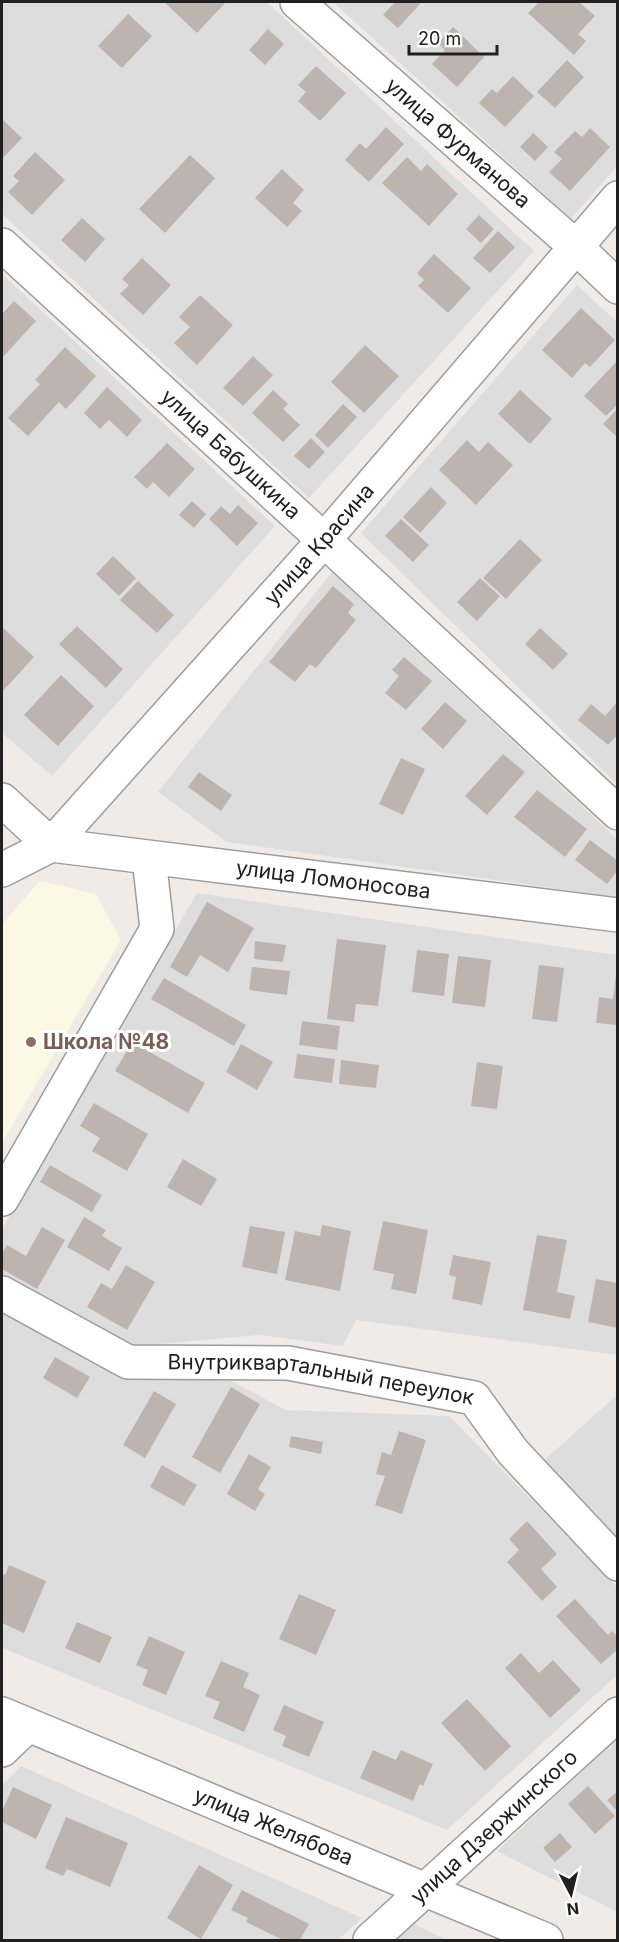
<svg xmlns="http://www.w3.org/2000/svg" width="619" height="1942" font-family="Inter,sans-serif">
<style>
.residential{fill:#dedddd}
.education{fill:#fdf8e3}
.building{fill:#bdb4b0}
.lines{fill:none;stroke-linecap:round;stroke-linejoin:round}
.minor-casing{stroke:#9d9d9d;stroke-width:36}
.minor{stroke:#fff;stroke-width:33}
.education-dot{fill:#8d6e63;stroke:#fff;stroke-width:2}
.labels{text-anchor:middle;stroke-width:6;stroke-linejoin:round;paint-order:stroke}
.street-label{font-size:21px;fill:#202020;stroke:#fff}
.education-label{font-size:21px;font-weight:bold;fill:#785e54;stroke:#fff;text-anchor:start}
</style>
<rect width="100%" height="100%" fill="#f0ebe7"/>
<path class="residential" d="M2,2H267L534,251L309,498L2,214Z
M333,2H617V166L571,219Z
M2,274L275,526L52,776L2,733Z
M577,285L617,322V784L361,533Z
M332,572L617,839V897L227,842L158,792Z
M197,893L617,955V1355L356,1320L343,1346L260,1335L125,1347L2,1278V1229Z
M2,1309L119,1377H224L286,1410L449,1416L617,1587V1675L447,1830L2,1648Z
M617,1395V1545L541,1463Z
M617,1739V1912L497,1851Z
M21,1766L362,1918L338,1940H2V1785Z
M409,1922L448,1940H390Z"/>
<path class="education" d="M40,881L96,894L121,940L2,1143V924Z"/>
<path class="building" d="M164,2H226L197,33Z
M395,2H418L420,4L398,28L383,15Z
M539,2H579L595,16L578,34L586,41L574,55L528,13Z
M128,14L152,36L122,68L98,46Z
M453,27L484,57L457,87L432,64L445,50L438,43Z
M268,29L284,44L265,65L249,50Z
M567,60L584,77L555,108L537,92Z
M316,66L346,93L320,121L298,101L306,92L298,85Z
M513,76L534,96L505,127L479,103L492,89L497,93Z
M2,119L22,138L2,159Z
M386,127L404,144L369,182L345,160L360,143L366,149Z
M590,128L610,147L570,191L549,172L562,159L554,152L575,131L582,137Z
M533,133L548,147L535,161L520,147Z
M35,152L65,180L32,215L8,192L19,181L13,176Z
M190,155L215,178L165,233L139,209Z
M407,157L421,171L427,164L458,194L429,226L382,183Z
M282,169L304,190L293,203L302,211L287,227L255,198Z
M479,215L494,229L481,243L466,229Z
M82,218L105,239L85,262L61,240Z
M498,231L515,247L490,273L473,258Z
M434,254L471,288L448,313L418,286L424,280L417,273Z
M142,258L171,285L143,315L120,294L129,285L122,279Z
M200,295L233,325L197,365L174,343L190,327L179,317Z
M14,301L36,321L2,358V314Z
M581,308L615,340L590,367L585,363L572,378L542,350Z
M365,345L399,376L364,413L331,382Z
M65,347L96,376L66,409L59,402L28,436L8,418L40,384L35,380Z
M253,356L273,375L243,406L223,388Z
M618,360V404L606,416L584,396Z
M107,387L142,420L127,437L109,420L100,429L84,413Z
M273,390L288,404L283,409L300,425L283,442L252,413Z
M520,390L552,419L530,444L498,414Z
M343,404L357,417L328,448L315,435Z
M618,408V438L603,424Z
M311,438L325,452L309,469L294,456Z
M467,440L479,452L488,442L513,465L476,505L439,470Z
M167,443L195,469L169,497L153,482L147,489L134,477Z
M431,487L447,503L420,533L403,517Z
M192,501L206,514L194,528L179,515Z
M238,505L258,523L237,546L209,519L221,506L230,514Z
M401,519L429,545L413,562L385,536Z
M520,539L542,560L506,599L483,578Z
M113,556L136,578L119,596L96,574Z
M480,578L500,596L477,621L457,602Z
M138,581L174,615L157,633L120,600Z
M333,586L354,604L348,613L356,620L316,668L310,664L295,682L269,662Z
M77,626L123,669L106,688L59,644Z
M2,627L34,657L2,692Z
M540,628L568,654L553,670L525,644Z
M404,657L432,681L406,710L385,693L399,676L392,670Z
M61,675L94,706L58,746L24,715Z
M618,701V734L608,745L578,720L591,704L605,716Z
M445,702L467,721L443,749L421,729Z
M503,754L525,772L487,815L465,796Z
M401,758L425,769L403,815L379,804Z
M199,772L232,795L221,811L188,787Z
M537,790L587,829L565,857L514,817Z
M590,840L618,861V870L607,884L575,860Z
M207,902L254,928L228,972L200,955L187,977L170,967Z
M337,939L386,945L378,1006L356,1004L354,1022L327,1019Z
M255,941L286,945L283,962L254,959Z
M417,950L449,954L444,996L412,992Z
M458,956L491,960L485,1007L452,1003Z
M539,965L564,968L557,1022L532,1019Z
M252,967L290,971L287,995L249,990Z
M616,974H618V1025L596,1023L599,997L613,999Z
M164,978L246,1025L234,1046L151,999Z
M302,1021L340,1026L337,1050L299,1045Z
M132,1042L205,1083L188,1113L115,1071Z
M241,1044L273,1062L257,1090L226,1072Z
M297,1054L335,1059L332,1083L294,1078Z
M341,1060L379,1065L376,1088L339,1084Z
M477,1062L503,1066L497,1109L471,1106Z
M94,1103L148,1134L127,1171L92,1151L100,1138L80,1126Z
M183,1159L217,1179L201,1206L167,1187Z
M50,1165L102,1195L92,1212L40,1182Z
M84,1217L106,1230L102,1236L122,1248L109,1271L67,1247Z
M383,1221L428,1230L416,1294L391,1289L394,1274L373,1270Z
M322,1225L351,1231L340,1291L285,1280L295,1231L320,1236Z
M250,1226L285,1232L277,1274L242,1267Z
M42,1227L65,1240L37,1289L2,1269V1254L7,1245L26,1256Z
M537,1235L567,1240L557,1292L575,1296L570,1319L523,1310Z
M453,1255L491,1262L482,1305L452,1299L456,1277L449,1275Z
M126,1265L155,1282L127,1330L87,1307L101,1283L112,1289Z
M596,1279L618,1283V1328L588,1322Z
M55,1357L90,1377L77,1398L43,1378Z
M231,1387L260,1404L220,1473L192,1457Z
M154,1391L176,1404L145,1458L123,1445Z
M399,1431L426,1440L402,1514L375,1505L385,1476L376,1474L382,1452L391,1455Z
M291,1436L323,1442L321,1454L289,1447Z
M249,1454L271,1467L258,1489L265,1494L255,1511L227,1494Z
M162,1465L197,1485L184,1506L150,1487Z
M527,1521L557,1554L541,1569L557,1587L542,1601L507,1562L519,1550L509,1539Z
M9,1565L46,1581L24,1633L2,1623V1574L5,1575Z
M299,1594L336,1610L316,1655L279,1639Z
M575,1599L608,1635L612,1631L618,1637V1649L601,1664L556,1616Z
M77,1622L112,1637L100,1663L65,1648Z
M149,1636L185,1652L166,1695L142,1685L148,1670L136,1665Z
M521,1653L539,1673L553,1660L581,1690L550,1718L505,1668Z
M221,1661L249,1673L243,1687L260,1695L244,1732L213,1718L220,1702L205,1696Z
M467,1699L511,1746L485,1771L441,1723Z
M284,1705L324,1722L309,1757L282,1746L286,1736L273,1730Z
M373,1750L396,1760L401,1750L433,1764L423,1786L420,1784L413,1801L360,1778Z
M588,1786L615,1816L595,1834L568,1804Z
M13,1787L52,1805L36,1839L2,1822V1811Z
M618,1791V1812L607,1800Z
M66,1817L128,1843L110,1887L67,1869L63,1876L45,1868Z
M560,1833L572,1847L555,1862L543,1848Z
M199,1865L233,1885L201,1939L167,1918Z
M242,1890L309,1924L300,1940H283L246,1922L248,1918L231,1910Z"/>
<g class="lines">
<defs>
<g id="minor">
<path id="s1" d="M297,2L575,246L618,287"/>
<path id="s2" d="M2,245L324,540L618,813"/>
<path id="s3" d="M2,800L51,845L618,915"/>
<path id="s4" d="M2,870L51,845L324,540L618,198"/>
<path d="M2,1199L157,929L149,858"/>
<path id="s5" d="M2,1293L128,1362L288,1363L474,1398L513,1452L618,1564"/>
<path id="s6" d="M2,1714L546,1940"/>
<path d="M2,1750L28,1725"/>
<path id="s7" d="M370,1940L618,1714"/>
</g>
</defs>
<use href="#minor" class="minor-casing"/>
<use href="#minor" class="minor"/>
</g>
<circle class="education-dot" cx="31" cy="1042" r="6"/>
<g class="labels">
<g class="street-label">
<text dy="7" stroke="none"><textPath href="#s1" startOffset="214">улица Фурманова</textPath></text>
<text dy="7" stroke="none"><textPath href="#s2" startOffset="310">улица Бабушкина</textPath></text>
<text dy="7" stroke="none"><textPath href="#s4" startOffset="458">улица Красина</textPath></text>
<text dy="7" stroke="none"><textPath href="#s3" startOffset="351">улица Ломоносова</textPath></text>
<text dy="7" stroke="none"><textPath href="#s5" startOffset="338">Внутриквартальный переулок</textPath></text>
<text dy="7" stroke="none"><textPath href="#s6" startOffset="294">улица Желябова</textPath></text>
<text dy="7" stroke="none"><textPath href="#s7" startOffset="168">улица Дзержинского</textPath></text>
</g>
<g class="education-label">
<text x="43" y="1049">Школа №48</text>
</g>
</g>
<rect width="619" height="1942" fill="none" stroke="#202020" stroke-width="6"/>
<g transform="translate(571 1894) rotate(173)" stroke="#ffffff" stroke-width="4.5" paint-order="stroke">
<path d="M0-4.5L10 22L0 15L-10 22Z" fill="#202020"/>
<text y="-9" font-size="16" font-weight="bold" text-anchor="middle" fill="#202020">N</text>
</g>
<path d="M409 45v9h88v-9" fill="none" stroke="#202020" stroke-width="3"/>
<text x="418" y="45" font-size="18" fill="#202020" stroke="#ffffff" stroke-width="4.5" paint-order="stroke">20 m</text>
</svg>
